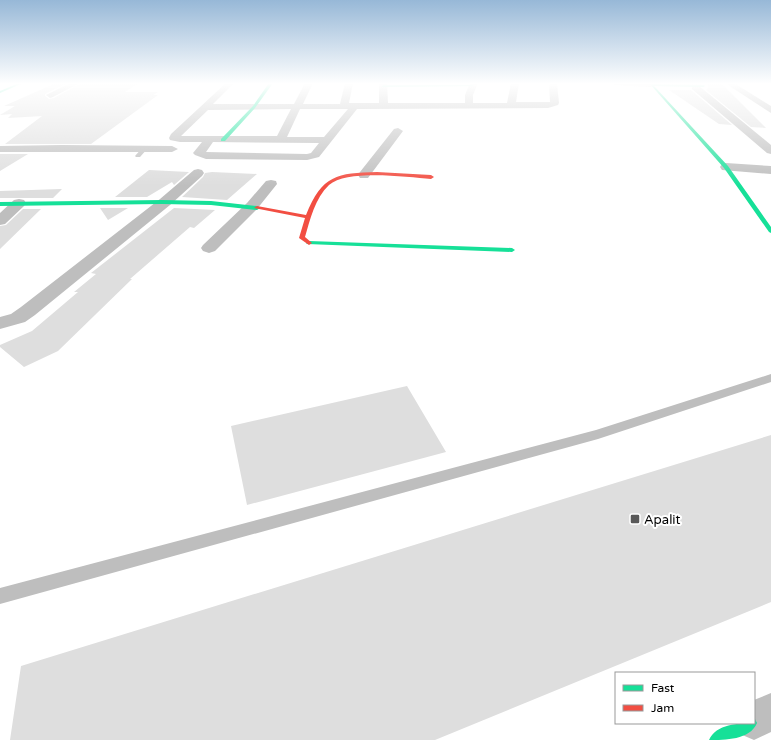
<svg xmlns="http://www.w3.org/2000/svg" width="771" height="740" font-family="'Varela Round',sans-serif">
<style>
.building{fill:#dedede}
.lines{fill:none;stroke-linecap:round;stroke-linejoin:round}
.lane{fill:#bebebe;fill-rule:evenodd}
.street{fill:#bebebe;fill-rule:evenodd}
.fast{fill:#16e098;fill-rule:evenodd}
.jam{fill:#f24e42;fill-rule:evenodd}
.poi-dot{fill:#595959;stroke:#fff;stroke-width:1.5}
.labels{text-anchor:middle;stroke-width:4;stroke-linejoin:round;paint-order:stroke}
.near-poi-label{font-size:13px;fill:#000;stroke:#fff;text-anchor:start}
</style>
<rect width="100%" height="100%" fill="#fff"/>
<path class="building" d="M56,83H67L45,94V96L49,99L54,98L81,83H139L125,92H158L153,95H158L91,144H5L42,116L8,118L12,114L0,115L15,106H4Z
M708,83H721L766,128L751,127L706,90L708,88Z
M669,90H691L732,125L719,124Z
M0,154H28L0,171Z
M149,170L189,172L174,185L172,182L147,197H115Z
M212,172L257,174L227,200L182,197L203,177L205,173Z
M62,189L53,198H0V191Z
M100,208H128L108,220Z
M174,208L215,210L194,228L190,227L130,279H132L58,351L24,367L0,347V345L32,331L78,292H74L96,274L91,273Z
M23,209H41L0,249V226L6,225Z
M407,386L446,452L247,505L231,426Z
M771,435V602L435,740H10L21,666Z"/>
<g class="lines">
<path class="lane" d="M143,147L148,148L140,157H136L135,156Z
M771,374V382L598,439L0,604V588L596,430Z"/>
<path class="street" d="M70,83H80L53,97L50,98L46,95Z
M226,83H234L213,104H294L305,83H313L303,104H340L345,83H353L349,103H379V83H387L388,103H465V95L470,83H478L473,95V103H507L511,83H519L516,102H550L549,83H557L559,103L558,105L548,108L357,109L319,157L307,160L206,159L195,155L193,153L202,142H180L170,140L169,138L171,134ZM291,109L277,136H181L208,110ZM300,109H348L324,137H287ZM213,142L319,143L311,153L307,154L206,152Z
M611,83H652L655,85L651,87L615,85Z
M725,83H734L771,106V113Z
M692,85H698L771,145V154L767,153L692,89Z
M398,128L403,131L368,178H360L358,175L360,172L394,129Z
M62,145L172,146L178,149L172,152H0V146Z
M726,163L771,166V174L722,170L720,167L722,164Z
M198,169L202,170L204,173L202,176L170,205L35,315L25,322L0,329V317L11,314L21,307L160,199L194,170Z
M271,180L276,181L277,184L257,209L215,251L209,253L203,251L201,248L203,245L247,203L266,181Z
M19,199L24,200L26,203L24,206L5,224L0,225V213L14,200Z
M771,693V732L754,740L740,734L736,723H754V700Z"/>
<path class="fast" d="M19,83H23L0,93V91Z
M269,83H273L255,108L225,141H221V139L253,106Z
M650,84L705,85L704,87L654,86L728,166L771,227V233L769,232L724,168Z
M383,85H472L474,86L382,87Z
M162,200L211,201L257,206L260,208L257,210L211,205L162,204L0,206V202Z
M309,241L512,248L515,250L512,252L307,244L306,243Z
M754,717L757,723C750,740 725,740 709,740C716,724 739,723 754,723Z"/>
<path class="jam" d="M377,172L431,175L434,177L431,179C407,177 347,169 329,185C315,198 310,220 305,237L312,243L309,245L299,238L305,218L254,208L257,206L306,215C322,175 337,173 377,172Z"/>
</g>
<linearGradient id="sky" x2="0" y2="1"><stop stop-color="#97b8d7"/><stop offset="0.45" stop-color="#fff"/><stop offset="1" stop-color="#fff" stop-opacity="0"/></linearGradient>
<rect width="771" height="186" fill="url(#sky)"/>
<rect class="poi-dot" x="630" y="514" width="10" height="10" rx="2"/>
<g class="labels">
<g class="near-poi-label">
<text x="644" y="524">Apalit</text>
</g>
</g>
<rect x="615" y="672" width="140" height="52" fill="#ffffff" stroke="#999999"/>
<rect x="623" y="685" width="20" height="6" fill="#16e098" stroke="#999999"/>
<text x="651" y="692" font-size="12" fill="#000000">Fast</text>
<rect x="623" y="705" width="20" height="6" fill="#f24e42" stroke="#999999"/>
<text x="651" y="712" font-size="12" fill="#000000">Jam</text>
</svg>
